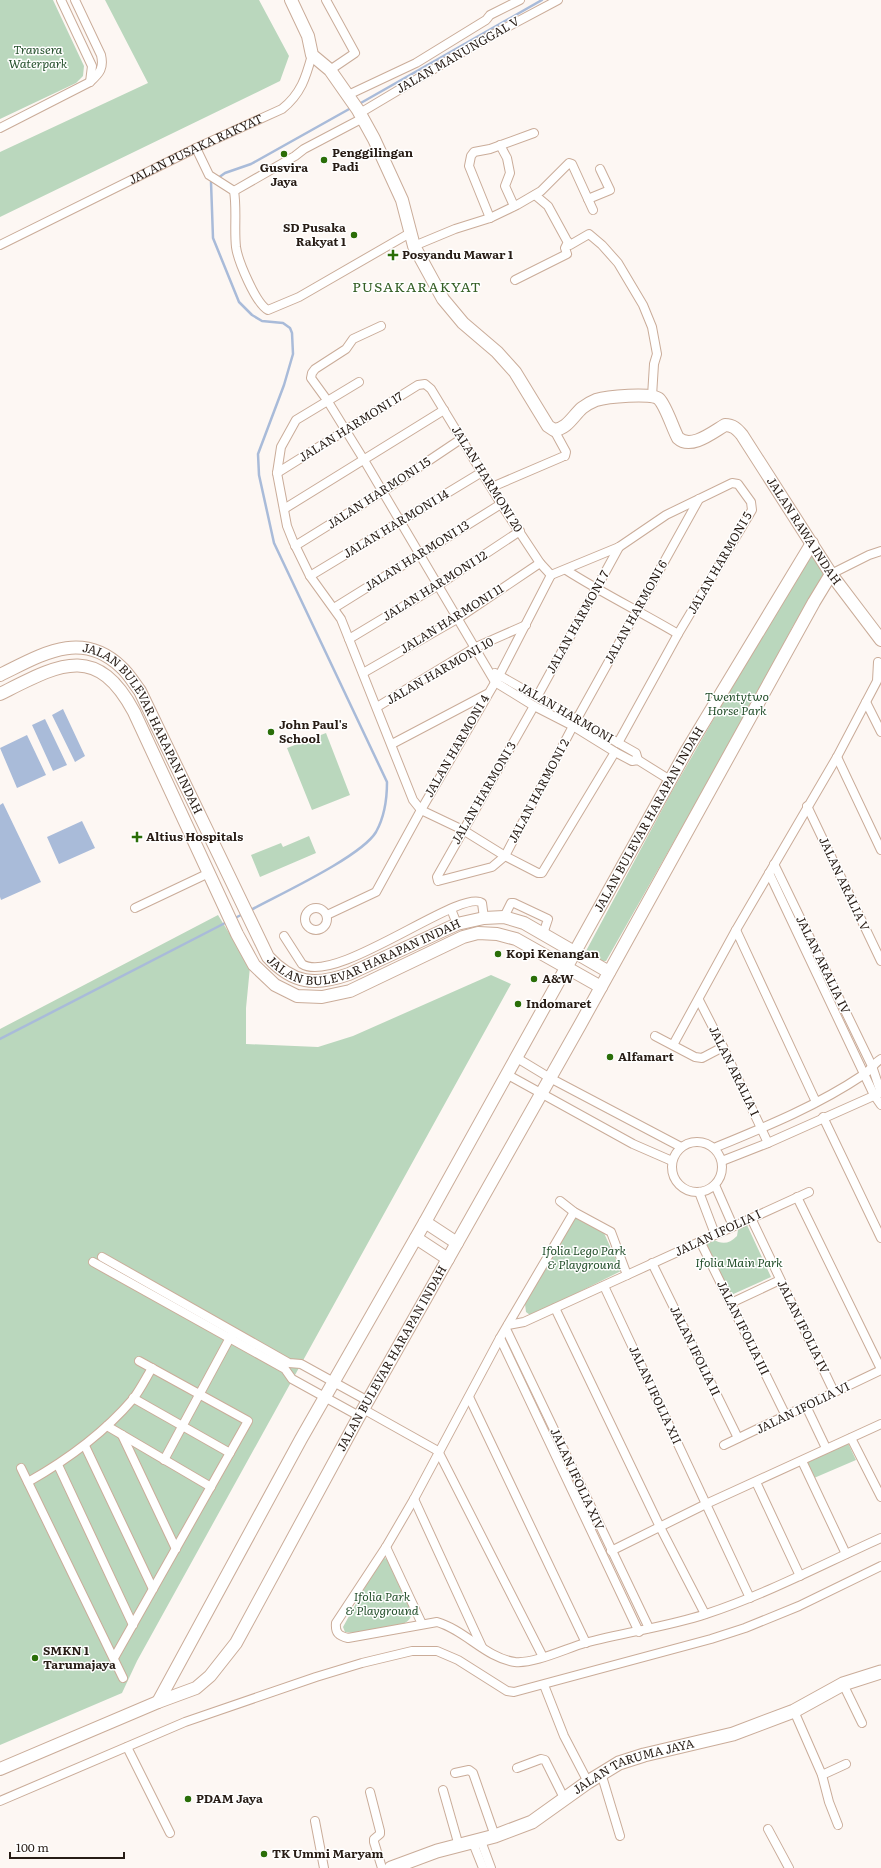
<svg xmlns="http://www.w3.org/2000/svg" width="881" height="1868" font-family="Literata,serif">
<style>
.green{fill:#bad7bd}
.water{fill:#a9bbd9}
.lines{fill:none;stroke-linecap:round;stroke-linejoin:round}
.stream{stroke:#a9bbd9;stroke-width:2.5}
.street-casing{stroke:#caac99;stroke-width:10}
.secondary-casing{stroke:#caac99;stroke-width:14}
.primary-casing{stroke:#caac99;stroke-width:15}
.street{stroke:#fff;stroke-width:8}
.secondary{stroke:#fff;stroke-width:12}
.primary{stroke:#fff;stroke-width:13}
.poi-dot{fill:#2a6e08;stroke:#fff;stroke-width:1.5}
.labels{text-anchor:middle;stroke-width:3;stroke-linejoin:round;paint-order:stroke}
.park-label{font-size:12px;font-style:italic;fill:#26512d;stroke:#fff}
.street-label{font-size:12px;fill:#271c15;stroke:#fff}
.poi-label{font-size:12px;font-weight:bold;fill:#271c15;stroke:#fff;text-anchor:start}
.quarter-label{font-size:14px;letter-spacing:1px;fill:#345f25;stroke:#fff}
</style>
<rect width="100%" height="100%" fill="#fdf7f3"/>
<path class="green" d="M0,0H53L84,66L83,76L76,83L0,119Z
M105,0H259L289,56L280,81L0,217V152L148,83Z
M809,553H814L826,571L793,626L752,704L606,961H602L586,951L671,793Z
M326,733L350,795L312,810L287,748Z
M309,836L316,853L260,877L251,855L281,843L283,847Z
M218,915L250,967L246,1008V1044L318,1047L353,1036L491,975L511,984L137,1661L122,1693L0,1745V1029Z
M576,1216L604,1233L621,1271L563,1300L530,1315L526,1312L525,1304Z
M747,1225L771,1277L729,1296L703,1244L713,1239C722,1245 729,1244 737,1236L738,1230Z
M848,1443L856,1460L814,1478L807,1462Z
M385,1558L389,1561L412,1612C411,1618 409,1621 403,1624L354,1633L345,1632L343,1627L380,1560Z"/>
<path class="water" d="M63,709L85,756L75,762L52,715Z
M45,719L67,765L53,771L32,725Z
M27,735L46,775L17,788L0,748Z
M3,803L41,882L1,900L0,897V805Z
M82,821L95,848L59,864L47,837Z"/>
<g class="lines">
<path class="stream" d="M359,104L542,0
M218,178L225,173L251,164L351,108
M214,181L211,182L213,238L239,302L252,315L262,321L283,323L290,328L292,333L293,354L284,385L258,454L259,475L274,543L387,782C387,799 385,816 376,832C361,857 278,895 249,911
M233,919L243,914
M0,1039L227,922"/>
<defs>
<g id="street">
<path d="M61,0L92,66L90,82"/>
<path d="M326,0L355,53L330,70"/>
<path d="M348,95L416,63L486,20L490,15L520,0"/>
<path d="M360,113L481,41L558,0"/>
<path d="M0,128L90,82C100,73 104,68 101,55L75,0"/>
<path d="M500,145L507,158L510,173L505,186L514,206"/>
<path d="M196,148L209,175L234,191C237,209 234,229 236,247C238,261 256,304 268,310L299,297L410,233"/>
<path d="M234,191L295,156L304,149L363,118"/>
<path d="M535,195L548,206L566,239L570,245L589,234L602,245L618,263L643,305L652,327L657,354L654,364L652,396"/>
<path d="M588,199L610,190L600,169"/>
<path d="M490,218L469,166L471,156L474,152L490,149L534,133"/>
<path id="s1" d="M0,245L196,148L282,109C301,94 306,77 312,55"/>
<path d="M414,246L455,229L490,218L517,205L541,191L569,163L572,164L593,210"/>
<path d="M515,280L567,254L565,248L568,242"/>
<path d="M381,326L353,339L346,349L315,369L312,373L311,378L327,400L364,460L495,682"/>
<path d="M359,382L296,420L281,447L277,473L287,526L293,541L310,576L341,619L413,800L421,810L463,830L505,856L538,873H542L615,752"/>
<path d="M554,430L566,452L565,456"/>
<path d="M277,473L418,385L425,384L431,389L501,504L540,563L551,575"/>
<path d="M492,487L562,457"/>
<path d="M284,509L444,410"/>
<path d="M295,546L382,492L461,439"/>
<path d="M566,570C602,593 641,612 678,634"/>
<path d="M831,574L869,555L881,551"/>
<path d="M551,575L619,547L666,515L732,483L738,484L751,502L752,510L678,634L618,743"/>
<path d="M310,576L482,472"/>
<path d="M334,608L501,504"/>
<path d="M349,639L437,586L520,531"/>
<path d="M363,673L457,619L540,563"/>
<path d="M495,673L636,753L638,760"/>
<path d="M495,682L534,706L573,726L615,752L632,761L638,760L670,780"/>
<path d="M537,697L619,547"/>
<path d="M866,702L881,732"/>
<path d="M534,706L437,877L438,881L492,867L505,856L573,726L699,499"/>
<path d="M377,707L476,647L526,625"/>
<path d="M392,744L487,694"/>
<path d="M837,757L881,850"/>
<path d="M807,806L881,961"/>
<path d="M774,864L872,1066L881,1093"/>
<path d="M769,873L874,1095L881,1105"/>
<circle cx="316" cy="919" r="11"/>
<path d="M135,908L209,873"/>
<path d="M451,909L457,924"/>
<path d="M327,915L376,892L421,810L500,674L551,575"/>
<path d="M504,917L511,903H514L548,919L543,934"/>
<path d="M736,930L816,1102"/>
<path d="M284,936L302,964C336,986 462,887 482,903L484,918"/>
<path d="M699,1000L723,1047L768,1143"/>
<path d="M655,1036L695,1057L702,1058L723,1047"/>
<path d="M673,1045L736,930L837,757L877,681L878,662"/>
<path d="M517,1058L550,1078L681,1147"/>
<path d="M508,1075L633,1144L672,1161"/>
<path d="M823,1117L881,1238"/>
<circle cx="697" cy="1167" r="25"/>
<path d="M714,1148C765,1127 817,1106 863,1075C870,1071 874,1063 881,1059"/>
<path d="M722,1161L768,1143L878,1094"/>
<path d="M715,1185L733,1226"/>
<path d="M699,1192L715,1234"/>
<path d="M797,1197L881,1369"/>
<path d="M574,1212L500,1338L414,1499L386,1547L336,1623C335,1633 339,1636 348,1638L437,1622C465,1630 486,1658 515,1662C534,1664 567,1648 585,1643C625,1632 667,1627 706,1614C767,1594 823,1564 881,1538"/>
<path d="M751,1218L834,1392"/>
<path d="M700,1241L786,1416"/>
<path d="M102,1257L289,1363L301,1364L368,1401"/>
<path d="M93,1262L285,1369L292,1379L359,1416"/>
<path d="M652,1263L738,1438"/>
<path d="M627,1275L809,1192"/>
<path d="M604,1286L750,1598"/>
<path d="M731,1303L780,1280"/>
<path d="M555,1308L660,1527L705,1614"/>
<path d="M508,1325L524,1322L627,1275L611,1232L574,1212L560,1201"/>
<path d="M506,1329L649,1628"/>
<path d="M500,1338L639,1632"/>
<path d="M469,1397L586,1643"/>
<path d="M133,1398L230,1453"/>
<path d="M806,1406L826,1448"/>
<path d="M363,1409L438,1451L543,1657"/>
<path d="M107,1426L211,1487"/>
<path d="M122,1435L176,1549"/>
<path d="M851,1438L881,1497"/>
<path d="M724,1445L881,1370"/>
<path d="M85,1446L153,1589"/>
<path d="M164,1460L232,1334"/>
<path d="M802,1461L846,1554"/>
<path d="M58,1465L133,1625"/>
<path d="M21,1468L123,1678"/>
<path d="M28,1482C67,1460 103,1434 133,1399C140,1390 146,1378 152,1368"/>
<path d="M756,1482L800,1576"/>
<path d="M414,1499L482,1647"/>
<path d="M386,1547L422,1624"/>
<path d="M611,1551L706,1504L881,1424"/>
<path d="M114,1658L248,1421L139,1361"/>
<path d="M843,1684L862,1723"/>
<path d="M544,1685L564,1736L588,1782"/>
<path d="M794,1711L822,1775L829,1802L838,1825"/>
<path d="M127,1747L170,1833"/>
<path d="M517,1768L541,1759L545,1760L564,1798"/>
<path d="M455,1773L469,1770L473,1773L495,1836"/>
<path d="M601,1773L620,1836"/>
<path d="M822,1775L846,1764"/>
<path d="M443,1790L459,1846"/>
<path d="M370,1792L380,1831V1834L374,1839V1842L382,1868"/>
<path d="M0,1801L185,1722L316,1677L362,1663L412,1651H437L458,1660L507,1691L514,1692L711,1639L745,1628L799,1606L881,1566"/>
<path d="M315,1821L324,1868"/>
<path d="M768,1829L789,1868"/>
<path d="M481,1841L491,1868"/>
<path d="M473,1843L483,1868"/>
</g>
<g id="secondary">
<path id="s2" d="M291,0L308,36L312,55L330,70L358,110L374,139L402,200L414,246L443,299L463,323L497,352L515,372L548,426L554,430C567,429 573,416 582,408C586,405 591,402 596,400C606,397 652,392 659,399C666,406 673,429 678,438C691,450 713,432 725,425C733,425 737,429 742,435L831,574L881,640"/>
<path id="s3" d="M0,675C41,655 81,629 121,667C128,673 134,683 140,691L268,957C293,984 315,986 349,974L457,924L484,918L504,917L524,923L609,972"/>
<path d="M0,694C58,665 96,641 134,712L237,934L254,965L275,985L297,996L322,997L350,991L463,937L478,933L497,934L516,939L601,987"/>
<path d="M425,1222L457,1243"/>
<path d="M416,1238L448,1259"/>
<path id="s4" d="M158,1702L301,1439L425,1222L687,750L812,543"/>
<path id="s5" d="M0,1769L158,1702L196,1688L210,1676L236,1643L357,1420L580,1025L814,602L831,574"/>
</g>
<g id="primary">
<path id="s6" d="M391,1868L437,1851L495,1836L532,1822L588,1782L619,1763L644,1755L733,1734L794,1711L843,1684L881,1672"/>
</g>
</defs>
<use href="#street" class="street-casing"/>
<use href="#secondary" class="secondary-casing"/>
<use href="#primary" class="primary-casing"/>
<use href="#street" class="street"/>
<use href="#secondary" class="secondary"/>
<use href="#primary" class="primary"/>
</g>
<g class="poi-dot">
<circle cx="284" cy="154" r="4"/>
<circle cx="324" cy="160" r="4"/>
<circle cx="354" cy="235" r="4"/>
<path d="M391 249h4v4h4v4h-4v4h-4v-4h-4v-4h4z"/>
<circle cx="271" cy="732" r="4"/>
<path d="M135 831h4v4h4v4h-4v4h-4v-4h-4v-4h4z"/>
<circle cx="498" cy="954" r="4"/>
<circle cx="534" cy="979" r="4"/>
<circle cx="518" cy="1004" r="4"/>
<circle cx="610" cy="1057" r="4"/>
<circle cx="35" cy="1658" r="4"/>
<circle cx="188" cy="1799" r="4"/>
<circle cx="264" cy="1854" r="4"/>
</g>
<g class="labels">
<g class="park-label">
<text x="38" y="54">Transera<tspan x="38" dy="14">Waterpark</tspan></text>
<text x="737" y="701">Twentytwo<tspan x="737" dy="14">Horse Park</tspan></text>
<text x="584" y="1255">Ifolia Lego Park<tspan x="584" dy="14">&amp; Playground</tspan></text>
<text x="739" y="1267">Ifolia Main Park</text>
<text x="382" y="1601">Ifolia Park<tspan x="382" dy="14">&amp; Playground</tspan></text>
</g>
<g class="street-label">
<text transform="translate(458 55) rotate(-30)" y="4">JALAN MANUNGGAL V</text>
<text dy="4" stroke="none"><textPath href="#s1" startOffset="218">JALAN PUSAKA RAKYAT</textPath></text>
<text transform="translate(351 427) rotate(-32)" y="4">JALAN HARMONI 17</text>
<text transform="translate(487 479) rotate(58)" y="4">JALAN HARMONI 20</text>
<text transform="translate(379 493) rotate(-33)" y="4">JALAN HARMONI 15</text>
<text transform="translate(396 524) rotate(-31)" y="4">JALAN HARMONI 14</text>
<text dy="4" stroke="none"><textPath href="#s2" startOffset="860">JALAN RAWA INDAH</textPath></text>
<text transform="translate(417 556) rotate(-32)" y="4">JALAN HARMONI 13</text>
<text transform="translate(720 563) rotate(-60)" y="4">JALAN HARMONI 5</text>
<text transform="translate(435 586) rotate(-32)" y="4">JALAN HARMONI 12</text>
<text transform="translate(636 612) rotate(-61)" y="4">JALAN HARMONI 6</text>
<text transform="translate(452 619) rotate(-32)" y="4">JALAN HARMONI 11</text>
<text transform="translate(578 622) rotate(-61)" y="4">JALAN HARMONI 7</text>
<text transform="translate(440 671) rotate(-30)" y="4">JALAN HARMONI 10</text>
<text transform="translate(566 713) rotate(30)" y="4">JALAN HARMONI</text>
<text dy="4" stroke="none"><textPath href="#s3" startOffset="193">JALAN BULEVAR HARAPAN INDAH</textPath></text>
<text transform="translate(457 746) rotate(-60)" y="4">JALAN HARMONI 4</text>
<text transform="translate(539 791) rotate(-62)" y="4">JALAN HARMONI 2</text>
<text transform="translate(484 793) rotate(-60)" y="4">JALAN HARMONI 3</text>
<text dy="4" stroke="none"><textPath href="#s4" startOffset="1010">JALAN BULEVAR HARAPAN INDAH</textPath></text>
<text transform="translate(844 884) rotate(65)" y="4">JALAN ARALIA V</text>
<text dy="4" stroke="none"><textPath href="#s3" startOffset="564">JALAN BULEVAR HARAPAN INDAH</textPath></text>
<text transform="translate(823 965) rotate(64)" y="4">JALAN ARALIA IV</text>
<text transform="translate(734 1071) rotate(64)" y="4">JALAN ARALIA I</text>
<text transform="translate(718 1233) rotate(-25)" y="4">JALAN IFOLIA I</text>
<text transform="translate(803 1327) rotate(64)" y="4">JALAN IFOLIA IV</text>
<text transform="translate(743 1328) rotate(64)" y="4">JALAN IFOLIA III</text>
<text transform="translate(695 1351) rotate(64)" y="4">JALAN IFOLIA II</text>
<text dy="4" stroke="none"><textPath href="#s5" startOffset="597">JALAN BULEVAR HARAPAN INDAH</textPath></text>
<text transform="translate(655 1395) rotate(65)" y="4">JALAN IFOLIA XII</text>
<text transform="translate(803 1408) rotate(-26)" y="4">JALAN IFOLIA VI</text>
<text transform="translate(577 1479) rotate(65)" y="4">JALAN IFOLIA XIV</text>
<text dy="4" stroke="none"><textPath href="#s6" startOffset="266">JALAN TARUMA JAYA</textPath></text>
</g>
<g class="poi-label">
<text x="332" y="157">Penggilingan<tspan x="332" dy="14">Padi</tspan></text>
<text x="284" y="172" text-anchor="middle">Gusvira<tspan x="284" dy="14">Jaya</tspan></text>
<text x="346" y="232" text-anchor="end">SD Pusaka<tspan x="346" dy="14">Rakyat 1</tspan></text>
<text x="402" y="259">Posyandu Mawar 1</text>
<text x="279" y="729">John Paul's<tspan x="279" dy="14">School</tspan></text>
<text x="146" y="841">Altius Hospitals</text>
<text x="506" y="958">Kopi Kenangan</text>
<text x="542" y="983">A&amp;W</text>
<text x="526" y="1008">Indomaret</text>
<text x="618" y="1061">Alfamart</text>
<text x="43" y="1655">SMKN 1<tspan x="43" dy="14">Tarumajaya</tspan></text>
<text x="196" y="1803">PDAM Jaya</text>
<text x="272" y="1858">TK Ummi Maryam</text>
</g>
<g class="quarter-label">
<text x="417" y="292">PUSAKARAKYAT</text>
</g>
</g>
<path d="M10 1852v6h114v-6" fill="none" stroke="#271c15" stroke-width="2"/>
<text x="16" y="1852" font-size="12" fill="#271c15" stroke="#ffffff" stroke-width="3" paint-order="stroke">100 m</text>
</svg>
